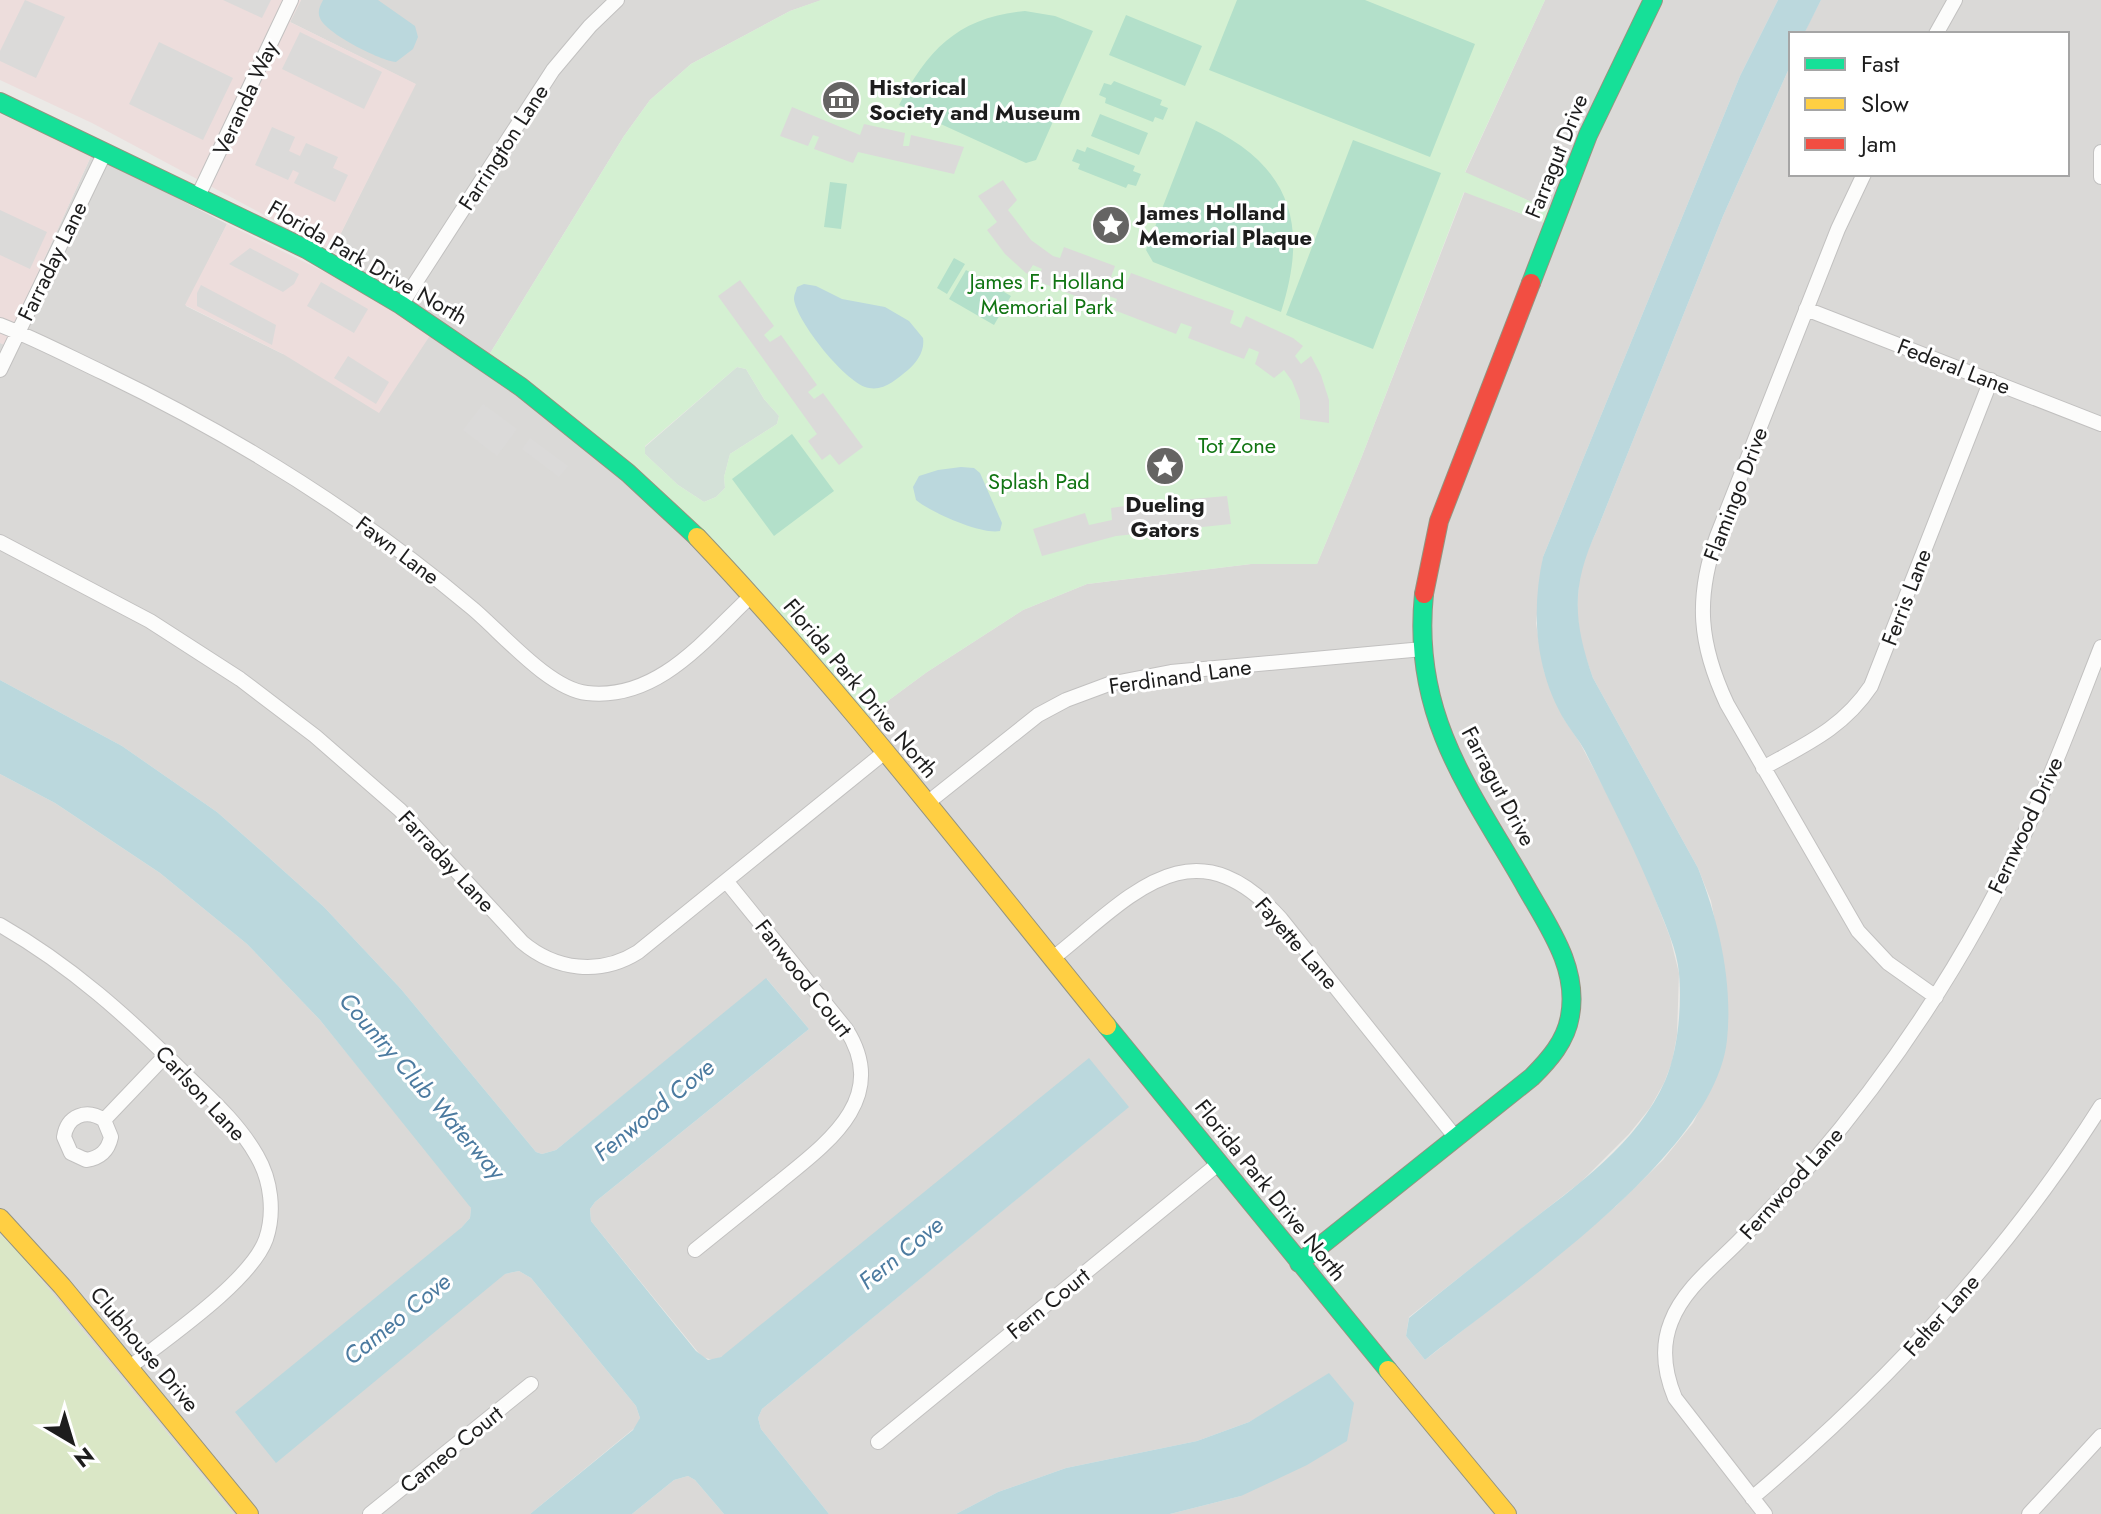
<svg xmlns="http://www.w3.org/2000/svg" width="2101" height="1514" font-family="Jost,sans-serif">
<style>
.residential{fill:#dad9d7}
.commercial{fill:#eddddc}
.grass{fill:#dae7c6}
.wetland{fill:#d4e1d8}
.park{fill:#d4f0d2;fill-rule:evenodd}
.pitch{fill:#b3e0ca}
.parking{fill:#dbdad9}
.water{fill:#bbd8dd}
.lines{fill:none;stroke-linecap:round;stroke-linejoin:round}
.street-casing{stroke:#c2c1c0;stroke-width:16}
.fast-casing{stroke:#94937f;stroke-width:20}
.slow-casing{stroke:#94937f;stroke-width:20}
.jam-casing{stroke:#94937f;stroke-width:20}
.street{stroke:#fcfcfb;stroke-width:14}
.fast{stroke:#16e098;stroke-width:18}
.slow{stroke:#ffcf43;stroke-width:18}
.jam{stroke:#f24e42;stroke-width:18}
.labels{text-anchor:middle;stroke-width:6;stroke-linejoin:round;paint-order:stroke}
.poi-label{font-size:22px;font-weight:bold;fill:#1d1d1d;stroke:#fff;text-anchor:start}
.street-label{font-size:22px;fill:#1d1d1d;stroke:#fff}
.park-label{font-size:22px;fill:#117513;stroke:#fff}
.water-label{font-size:24px;font-style:italic;fill:#4c7ba0;stroke:#fff}
</style>
<rect width="100%" height="100%" fill="#ebe9e6"/>
<path class="residential" d="M301,0H822L790,11L691,64L650,100L624,136L489,355L332,251L415,84L290,22Z
M1545,0H1778L1740,76L1543,557L1536,623L1544,671L1564,719L1580,743L1634,845L1670,937L1679,973L1677,1035L1672,1062L1664,1083L1650,1108L1629,1134L1582,1181L1409,1317L1406,1336L1425,1360L1556,1257L1616,1206L1663,1160L1693,1123L1718,1073L1727,1006L1726,979L1711,901L1698,868L1593,678L1581,644L1577,612L1579,581L1583,561L1597,530L1723,216L1791,64V174H2067V34H1804L1809,23L1821,0H2101V1514H1517L1305,1258L866,717L927,672L1023,610L1087,584L1251,564H1317L1362,456L1465,191L1547,224L1552,211L1465,173Z
M92,154L227,224L186,306L283,354L431,334L576,436L674,524L759,612L1498,1514H1170L1241,1496L1273,1409L1249,1422L1197,1441L1066,1468L998,1492L956,1514H829L761,1429L758,1418L762,1409L1128,1107L721,1357L713,1360L702,1357L591,1221L590,1209L595,1202L809,1029L767,979L556,1150L542,1154L536,1152L401,989L324,907L266,855L217,812L122,746L0,680V343L5,345Z
M0,774L55,803L160,873L247,944L320,1020L468,1202L471,1208L470,1218L461,1228L505,1274L519,1271L531,1278L636,1406L640,1418L637,1426L530,1514H234L21,1255L0,1234Z
M688,1476L695,1480L724,1514H632L674,1480Z"/>
<path class="commercial" d="M0,0H301L290,22L416,84L332,251L92,123L0,80Z
M0,114L92,154L5,345L0,343Z
M227,224L337,278L431,334L379,413L283,354L185,305Z"/>
<path class="grass" d="M0,1234L21,1255L234,1514H0Z"/>
<path class="wetland" d="M737,367L746,369L764,399L779,416L777,424L730,454L724,477L725,488L716,497L704,502L678,485L645,454V447Z"/>
<path class="park" d="M821,0H1545L1465,172L1552,211L1548,224L1464,192L1362,456L1317,564H1251L1087,584L1023,610L927,672L866,717L762,606L489,355L624,136L650,100L691,64L790,11ZM737,367L746,369L764,399L779,416L777,424L730,454L724,477L725,488L716,497L704,502L678,485L645,454V446Z"/>
<path class="pitch" d="M1237,0H1365L1475,44L1430,157L1209,70Z
M1025,11L1055,16L1093,31L1036,160L1026,163L899,105C928,49 959,17 1025,11Z
M1126,15L1202,46L1185,86L1109,55Z
M1114,81L1162,100L1160,105L1168,108L1163,120L1155,117L1153,122L1105,103L1106,98L1099,95L1104,83L1111,85Z
M1100,114L1148,133L1139,155L1091,136Z
M1196,121C1287,161 1311,218 1281,312L1153,262L1146,250Z
M1353,140L1441,173L1373,349L1286,315Z
M1087,147L1135,166L1133,171L1141,174L1136,186L1128,184L1126,188L1078,169L1080,164L1072,161L1077,149L1085,152Z
M830,182L847,184L841,229L824,227Z
M954,258L965,264L947,294L937,288Z
M966,270L1011,296L994,325L949,299Z
M792,434L834,491L774,536L732,479Z"/>
<path class="parking" d="M25,0L65,17L36,78L0,61V51Z
M223,0H271L262,18Z
M300,32L382,72L364,109L282,69Z
M159,42L233,78L203,140L129,104Z
M792,107L860,135L864,124L905,133L903,146H909L911,135L964,147L954,174L858,152L853,163L814,149L819,137L813,135L808,146L780,136Z
M272,127L295,137L289,151L300,156L306,143L338,157L333,168L348,175L335,202L294,183L299,173L293,170L288,180L255,165Z
M1003,180L1017,200L1008,210L1031,240L1053,256L1060,258L1064,247L1115,266L1111,277L1126,285L1131,273L1234,311L1230,323L1241,328L1246,316L1293,338L1303,346L1295,356L1301,364L1311,356L1321,375L1329,400V423L1300,419V401L1292,381L1284,370L1274,378L1255,364L1259,352L1249,348L1244,359L1188,338L1192,327L1181,323L1176,334L1114,310L1117,299L1103,294L1099,305L1047,285L1036,280L1042,269L1033,265L1027,274L1005,254L987,230L997,222L978,196Z
M0,210L47,232L30,269L0,255Z
M250,248L299,274L294,284L283,292L229,264Z
M740,280L774,326L764,335L770,342L781,335L817,385L808,392L814,399L823,393L863,447L839,465L830,454L822,460L808,441L817,434L718,296Z
M321,282L368,309L354,333L307,306Z
M201,285L276,325L272,345L197,306V293Z
M348,356L389,382L376,404L334,378Z
M483,404L517,429L497,456L463,430Z
M530,438L568,466L559,477L522,449Z
M1227,496L1231,524L1116,536L1042,556L1033,529L1085,513L1089,525L1112,520L1111,508L1139,504L1169,501L1171,513L1180,512V500Z"/>
<path class="water" d="M323,0H378L415,26L418,37L413,49L396,62C381,61 325,33 320,18C317,12 320,6 323,0Z
M1778,0H1821L1804,34H1791V64L1723,216L1597,530C1571,586 1573,621 1593,678L1698,868C1719,922 1733,982 1727,1040C1715,1155 1512,1290 1425,1360L1406,1336L1409,1318C1447,1287 1485,1257 1523,1227C1575,1187 1638,1143 1665,1081C1678,1051 1682,1006 1679,973C1677,950 1666,926 1657,904C1636,851 1610,802 1585,751C1579,740 1571,731 1565,721C1535,671 1531,612 1543,557L1740,76Z
M804,284L816,286L842,299L885,307L909,321L923,338C925,351 917,362 908,370C897,379 884,391 869,388C847,385 796,321 794,299C794,294 796,292 797,287Z
M961,467L974,468L980,473L1002,523L1000,531C982,535 930,512 916,500L913,487L919,476L938,470Z
M0,680L122,746L217,812L266,855L324,907L401,989L536,1152L542,1154L556,1150L766,978L809,1029L595,1202L590,1209L591,1221L696,1351L708,1360L721,1357L1089,1058L1129,1107L762,1409L758,1418L761,1429L829,1514H724L695,1480L688,1476L674,1480L632,1514H530L633,1430L640,1418L636,1406L531,1278L519,1271L505,1274L276,1463L235,1412L461,1228L470,1218L471,1208L320,1020L247,944L160,873L55,803L0,774Z
M1329,1373L1354,1403L1347,1441L1307,1465L1241,1496L1170,1514H956L998,1492L1066,1468L1197,1441L1249,1422Z"/>
<g class="lines">
<defs>
<path id="street" d="M1936,34L1955,0
M2101,152V177
M1864,174L1838,229L1717,536C1695,599 1699,644 1727,704L1858,931L1888,963L1936,997
M198,196L291,0
M401,305L553,70L590,26L617,0
M1806,309L2101,424
M0,325C36,339 70,357 104,373C237,437 359,513 472,608C502,633 549,689 587,693C658,701 705,639 752,595
M0,370L105,152
M0,542L150,621L240,679L315,736L400,810L522,942C555,970 600,976 638,952L885,752
M1763,768C1806,744 1843,728 1871,686L1991,380
M926,804L1038,715L1066,700L1109,684L1171,672L1423,649
M0,925C70,965 128,1017 185,1074C211,1099 239,1124 257,1156C271,1180 275,1212 266,1239C251,1281 167,1338 130,1367
M1053,958C1130,897 1192,819 1281,919L1456,1138
M104,1120C86,1108 67,1116 64,1137L71,1153L86,1160C100,1158 108,1151 111,1137L104,1120L166,1055
M695,1250C722,1228 750,1206 777,1184C826,1144 891,1099 846,1029L727,882
M878,1442L1218,1164
M1752,1498C1887,1384 2007,1255 2101,1106
M370,1514L531,1384
M1765,1514L1675,1398C1665,1374 1661,1347 1671,1322C1683,1290 1714,1266 1737,1243C1763,1217 1788,1191 1812,1163C1905,1054 1983,932 2040,799C2062,749 2081,698 2101,647
M2029,1514L2101,1436"/>
<path id="fast" d="M0,102L306,249L401,305L521,387L628,473L697,537
M1531,283L1588,135L1653,0
M1107,1026L1388,1370
M1299,1263L1532,1077C1549,1060 1566,1041 1570,1016C1579,968 1548,926 1526,887C1499,839 1464,788 1444,737C1426,692 1419,642 1424,594"/>
<path id="slow" d="M697,537C843,691 973,861 1107,1026
M0,1218L62,1286L249,1514
M1388,1370L1507,1514"/>
<path id="jam" d="M1424,594L1439,521L1531,283"/>
</defs>
<use href="#street" class="street-casing"/>
<use href="#fast" class="fast-casing"/>
<use href="#slow" class="slow-casing"/>
<use href="#jam" class="jam-casing"/>
<use href="#street" class="street"/>
<use href="#fast" class="fast"/>
<use href="#slow" class="slow"/>
<use href="#jam" class="jam"/>
</g>
<defs>
<symbol id="museum-disc" viewBox="-11 -11 22 22"><circle r="9.5" fill="#656463" stroke="#fff"/><path d="M0-6L6-3V-2H-6V-3ZM-5-1h2V3h-2ZM-1-1h2V3h-2ZM3-1h2V3H3ZM-6 4H6V6H-6Z" fill="#fff"/></symbol>
<symbol id="sight-disc" viewBox="-11 -11 22 22"><circle r="9.5" fill="#656463" stroke="#fff"/><path d="M0-6L1.8-2.2L6-1.7L2.9 1.2L3.7 5.4L0 3.3L-3.7 5.4L-2.9 1.2L-6-1.7L-1.8-2.2Z" fill="#fff"/></symbol>
</defs>
<g fill-rule="evenodd">
<use href="#museum-disc" x="819" y="78" width="44" height="44"/>
<use href="#sight-disc" x="1089" y="203" width="44" height="44"/>
<use href="#sight-disc" x="1143" y="444" width="44" height="44"/>
</g>
<g class="labels">
<g class="poi-label">
<text x="869" y="95">Historical<tspan x="869" dy="25">Society and Museum</tspan></text>
<text x="1139" y="220">James Holland<tspan x="1139" dy="25">Memorial Plaque</tspan></text>
<text x="1165" y="512" text-anchor="middle">Dueling<tspan x="1165" dy="25">Gators</tspan></text>
</g>
<g class="street-label">
<text transform="translate(245 98) rotate(-65)" y="8">Veranda Way</text>
<text transform="translate(503 147) rotate(-57)" y="8">Farrington Lane</text>
<text transform="translate(1556 156) rotate(-68)" y="8">Farragut Drive</text>
<text transform="translate(52 261) rotate(-64)" y="8">Farraday Lane</text>
<text transform="translate(368 262) rotate(30)" y="8">Florida Park Drive North</text>
<text transform="translate(1954 366) rotate(21)" y="8">Federal Lane</text>
<text transform="translate(1735 494) rotate(-69)" y="8">Flamingo Drive</text>
<text transform="translate(398 550) rotate(37)" y="8">Fawn Lane</text>
<text transform="translate(1906 597) rotate(-69)" y="8">Ferris Lane</text>
<text transform="translate(1180 676) rotate(-8)" y="8">Ferdinand Lane</text>
<text transform="translate(861 688) rotate(50)" y="8">Florida Park Drive North</text>
<text transform="translate(1499 786) rotate(62)" y="8">Farragut Drive</text>
<text transform="translate(2025 825) rotate(-65)" y="8">Fernwood Drive</text>
<text transform="translate(447 861) rotate(47)" y="8">Farraday Lane</text>
<text transform="translate(1297 943) rotate(49)" y="8">Fayette Lane</text>
<text transform="translate(804 978) rotate(52)" y="8">Fanwood Court</text>
<text transform="translate(201 1093) rotate(47)" y="8">Carlson Lane</text>
<text transform="translate(1791 1183) rotate(-48)" y="8">Fernwood Lane</text>
<text transform="translate(1271 1190) rotate(51)" y="8">Florida Park Drive North</text>
<text transform="translate(1048 1303) rotate(-39)" y="8">Fern Court</text>
<text transform="translate(1941 1315) rotate(-48)" y="8">Felter Lane</text>
<text transform="translate(145 1349) rotate(50)" y="8">Clubhouse Drive</text>
<text transform="translate(451 1449) rotate(-39)" y="8">Cameo Court</text>
</g>
<g class="park-label">
<text x="1047" y="289">James F. Holland<tspan x="1047" dy="25">Memorial Park</tspan></text>
<text x="1237" y="453">Tot Zone</text>
<text x="1039" y="489">Splash Pad</text>
</g>
<g class="water-label">
<text transform="translate(422 1086) rotate(49)" y="8">Country Club Waterway</text>
<text transform="translate(654 1110) rotate(-39)" y="8">Fenwood Cove</text>
<text transform="translate(901 1253) rotate(-39)" y="8">Fern Cove</text>
<text transform="translate(397 1319) rotate(-39)" y="8">Cameo Cove</text>
</g>
</g>
<rect x="1789" y="32" width="280" height="144" fill="#ffffff" stroke="#a5a5a5" stroke-width="2"/>
<rect x="1805" y="58" width="40" height="12" fill="#16e098" stroke="#a5a5a5" stroke-width="2"/>
<text x="1861" y="72" font-size="24" fill="#1d1d1d">Fast</text>
<rect x="1805" y="98" width="40" height="12" fill="#ffcf43" stroke="#a5a5a5" stroke-width="2"/>
<text x="1861" y="112" font-size="24" fill="#1d1d1d">Slow</text>
<rect x="1805" y="138" width="40" height="12" fill="#f24e42" stroke="#a5a5a5" stroke-width="2"/>
<text x="1861" y="152" font-size="24" fill="#1d1d1d">Jam</text>
<g transform="translate(72 1442) rotate(142)" stroke="#ffffff" stroke-width="6" paint-order="stroke">
<path d="M0-6L14 30L0 20L-14 30Z" fill="#1d1d1d"/>
<text y="-12" font-size="22" font-weight="bold" text-anchor="middle" fill="#1d1d1d">N</text>
</g>
</svg>
